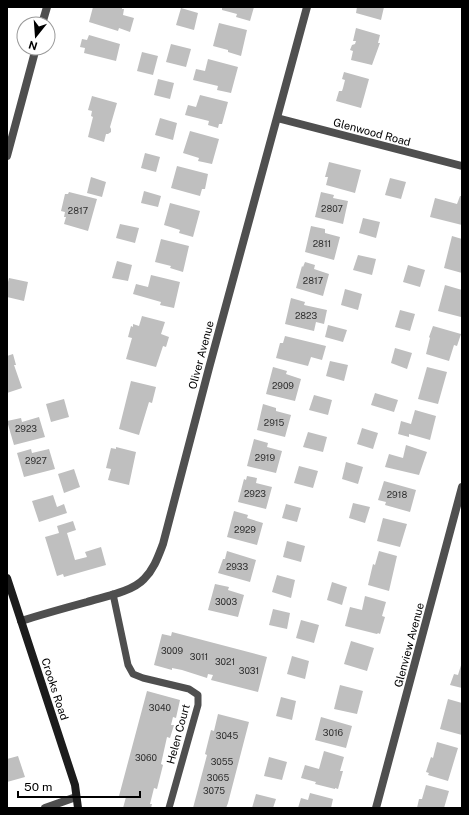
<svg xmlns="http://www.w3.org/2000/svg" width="469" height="815" font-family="'Public Sans',sans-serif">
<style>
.building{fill:#bfbfbf}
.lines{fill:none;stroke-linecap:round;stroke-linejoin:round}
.service{stroke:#4f4f4f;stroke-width:7}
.minor{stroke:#4f4f4f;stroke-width:8}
.secondary{stroke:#1c1c1c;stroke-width:8}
.labels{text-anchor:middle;stroke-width:3;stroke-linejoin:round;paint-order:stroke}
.number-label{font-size:9px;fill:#303030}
.street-label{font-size:11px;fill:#000;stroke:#fff}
</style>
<rect width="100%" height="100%" fill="#fff"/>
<path class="building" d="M93,7H122V9H124L123,15L134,18L130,32L119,28L118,31L89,22Z
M222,7H254L250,21L236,17L237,14L222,10Z
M357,7H384L381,20L356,13Z
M181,8L198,13L194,30L176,25Z
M219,23L247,30L241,56L228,52V50L213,46Z
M356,28L380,35L378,43H380L372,65L351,60L353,51L350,50L352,45L355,44L356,41H353Z
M89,35L120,44L116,61L84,53L85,48L80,47L82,39L87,40Z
M171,44L191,49L186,67L166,62Z
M142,52L158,56L153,75L137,71Z
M208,59L238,67L231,93L217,90L218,86L193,80L196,69L205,71Z
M344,72L369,79L361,108L336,101L339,91H342L343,88L345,80L342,79Z
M158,79L174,83L170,99L154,95Z
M200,95L228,102L222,124H219L218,128L208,125L209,121L185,115L188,105L196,107Z
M92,96L117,103L110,127L111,129V132L108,134H106L104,142L88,137L93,117L91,116L92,111L88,110Z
M160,118L177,123L173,140L155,135Z
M190,131L219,139L212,164L198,161L199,158L183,153Z
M145,153L160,157L156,172L141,168Z
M329,162L361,170L355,193L326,185L328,177H325Z
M177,166L208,174L205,189H202L200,196L171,188Z
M91,177L106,182L102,197L87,193Z
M390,178L406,182L401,199L385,195Z
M144,191L161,196L158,207L141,203Z
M69,192L97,199L88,231L64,224L66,217H64L65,212L61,211L65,194H68Z
M321,192L334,195L333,198L348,201L343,224L315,217Z
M460,196H462V225L430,217L435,198L457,204Z
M170,203L200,211L193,237L179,233L180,230L164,225Z
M363,218L380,222L376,238L359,233Z
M120,224L139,228L135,243L116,238Z
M311,226L325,229V233L340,237L334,260L305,252Z
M452,236L462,239V273L444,268Z
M161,239L189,246L183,272L170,268L171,266L155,262Z
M358,255L376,259L372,275L353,270Z
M117,261L132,265L128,281L112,278Z
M305,262L315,265L314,269L329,274L323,296L296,288L302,266L303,267Z
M408,265L425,270L420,287L403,282Z
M151,275L180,282L174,308L160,305L161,302L133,294L136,284L148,287Z
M9,278L28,282L24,301L7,297V286Z
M445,285L462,290L461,317L438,311Z
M345,289L362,294L358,310L341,305Z
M291,298L305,302L304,305L327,310L324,324L316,322L314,331L285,324Z
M400,310L415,314L410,331L395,327Z
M142,316L165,322L161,334L169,337L166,347L163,346L156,367L126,359L132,338L128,337L131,326L133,327V324L139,326Z
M328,325L347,330L343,342L325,337Z
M433,326L461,334L457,346L454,345L449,361L426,354L430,338L429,337Z
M285,336L326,346L322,360L311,357L308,366L276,358L280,343H283Z
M395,348L412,353L407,369L391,363Z
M13,354L16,365H14L22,388L7,393V356Z
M330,361L348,365L344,381L326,376Z
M273,367L287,371L286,374L301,379L295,401L266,394Z
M427,367L447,372L438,404L418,399Z
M131,381L156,387L152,403L149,402L139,435L119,429Z
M375,393L398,400L394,412L371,405Z
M314,395L332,400L328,415L309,410Z
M64,399L69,417L51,422L46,404Z
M263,404L276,408V411L291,415L285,437L257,430Z
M415,410L436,416L430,440L409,434V437L398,434L401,421L411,424Z
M39,417L45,437L14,445L7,421L21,418L22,422Z
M362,428L378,433L373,449L357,444Z
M308,432L327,437L323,452L303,447Z
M254,439L268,443L267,447L282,451L276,473L247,466Z
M406,445L427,452L419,475L385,467L389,454L403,458Z
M116,447L136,452L129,485L108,480L111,469L106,468L111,448L116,449Z
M31,449L32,453L49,449L55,469L24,477L17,453Z
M346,462L363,467L358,484L342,479Z
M299,466L318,471L313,488L294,483Z
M74,469L80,487L64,493L58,474Z
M247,476L257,478L256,483L272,487L266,509L238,502L244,479L246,480Z
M384,481L416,490L410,512L385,505L386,502L378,500Z
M53,495L57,507L64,504L67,513L39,522L32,501Z
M353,503L370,507L365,523L349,518Z
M286,504L301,508L297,522L282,518Z
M234,511L248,515L247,518L263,523L257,545L227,537Z
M383,518L407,524L400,547L377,541Z
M73,521L76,530L67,533L75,560L87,557L85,552L101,547L106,565L64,577L63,574L57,576L45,537L59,533L57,526Z
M287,541L305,546L301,562L283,557Z
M227,551L256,560L250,582L218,573L223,559H225Z
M379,551L397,556L389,591L368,585L373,564L375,565Z
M277,575L295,580L291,598L272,592Z
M332,582L347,587L342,605L327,600Z
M215,584L229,587L228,590L244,595L238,617L208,610Z
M365,596L386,602L382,616L385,617L380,634L378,633L377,634L345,626L350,607L362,610Z
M273,609L290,613L287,629L269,625Z
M301,620L319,625L314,643L296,638Z
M172,632L267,657L258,692L211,680L213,675L208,674L207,678L182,670L172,668V670L154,665L162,634L171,636Z
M351,641L374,648L367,671L344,664Z
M292,656L309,661L305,679L287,674Z
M462,662V688L450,685L454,674L458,675Z
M340,685L363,691L357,714L334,709Z
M147,691L180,700L176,718L173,717L171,725H174L170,738L167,737L161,764L163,765L157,789L154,788L150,804H152L151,808H123L126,797L119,796Z
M281,697L296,701L292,720L276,716Z
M448,699L462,703V735L440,729Z
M218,714L249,722L228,803L226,808H193L207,755L205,754L211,730L214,731Z
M321,717L352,726L346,748L315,740Z
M437,742L458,748L448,781L428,775L429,773L426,772L431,757L433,758Z
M324,751L344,757L340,771H343L338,789L335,788V789L315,784L316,782L301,778L305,765L319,769Z
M18,756L25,777L7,782V759Z
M269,757L287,762L282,780L264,776Z
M426,785L449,791L444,808H417L419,799H422Z
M310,793L333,799L331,808H298L301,798L308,800Z
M256,794L276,799L273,808H252Z"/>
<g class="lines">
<path class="service" d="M113,594L128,665L133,674L143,678L189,689L198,695V705L169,808"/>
<path class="minor" d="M42,24L47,7
M277,118L462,166
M7,156L36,48
M21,621C43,614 65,608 87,602C103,597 132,592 144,579C154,569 158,557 163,544L209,368L307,7
M45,808L76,797
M376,808L462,487"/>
<path class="secondary" d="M7,578L75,785L78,808"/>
</g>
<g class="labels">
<g class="number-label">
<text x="332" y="212">2807</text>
<text x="78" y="214">2817</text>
<text x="322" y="247">2811</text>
<text x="313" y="284">2817</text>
<text x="306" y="319">2823</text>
<text x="283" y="389">2909</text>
<text x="274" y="426">2915</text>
<text x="26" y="432">2923</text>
<text x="265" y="461">2919</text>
<text x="36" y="464">2927</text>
<text x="255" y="497">2923</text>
<text x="397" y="498">2918</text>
<text x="245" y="533">2929</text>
<text x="237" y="570">2933</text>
<text x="226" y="605">3003</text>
<text x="172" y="654">3009</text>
<text x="199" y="660">3011</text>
<text x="225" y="665">3021</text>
<text x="249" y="674">3031</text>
<text x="160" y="711">3040</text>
<text x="333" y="736">3016</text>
<text x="227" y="739">3045</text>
<text x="146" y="761">3060</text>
<text x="222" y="765">3055</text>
<text x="218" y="781">3065</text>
<text x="214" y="794">3075</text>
</g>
<g class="street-label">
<text transform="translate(372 132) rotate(15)" y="4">Glenwood Road</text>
<text transform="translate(201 355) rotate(-75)" y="4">Oliver Avenue</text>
<text transform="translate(409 645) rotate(-75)" y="4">Glenview Avenue</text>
<text transform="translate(55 689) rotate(72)" y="4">Crooks Road</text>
<text transform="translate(178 734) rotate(-75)" y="4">Helen Court</text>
</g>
</g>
<rect width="469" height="815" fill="none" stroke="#000000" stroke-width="16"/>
<g transform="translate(36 36) rotate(197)"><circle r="19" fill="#ffffff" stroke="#999999"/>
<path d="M0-3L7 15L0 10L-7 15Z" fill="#000000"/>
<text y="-6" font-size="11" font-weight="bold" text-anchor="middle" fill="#000000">N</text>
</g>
<path d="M18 791v6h122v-6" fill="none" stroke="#000000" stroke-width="2"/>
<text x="24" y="791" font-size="12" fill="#000000" stroke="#ffffff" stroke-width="3" paint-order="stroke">50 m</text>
</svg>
